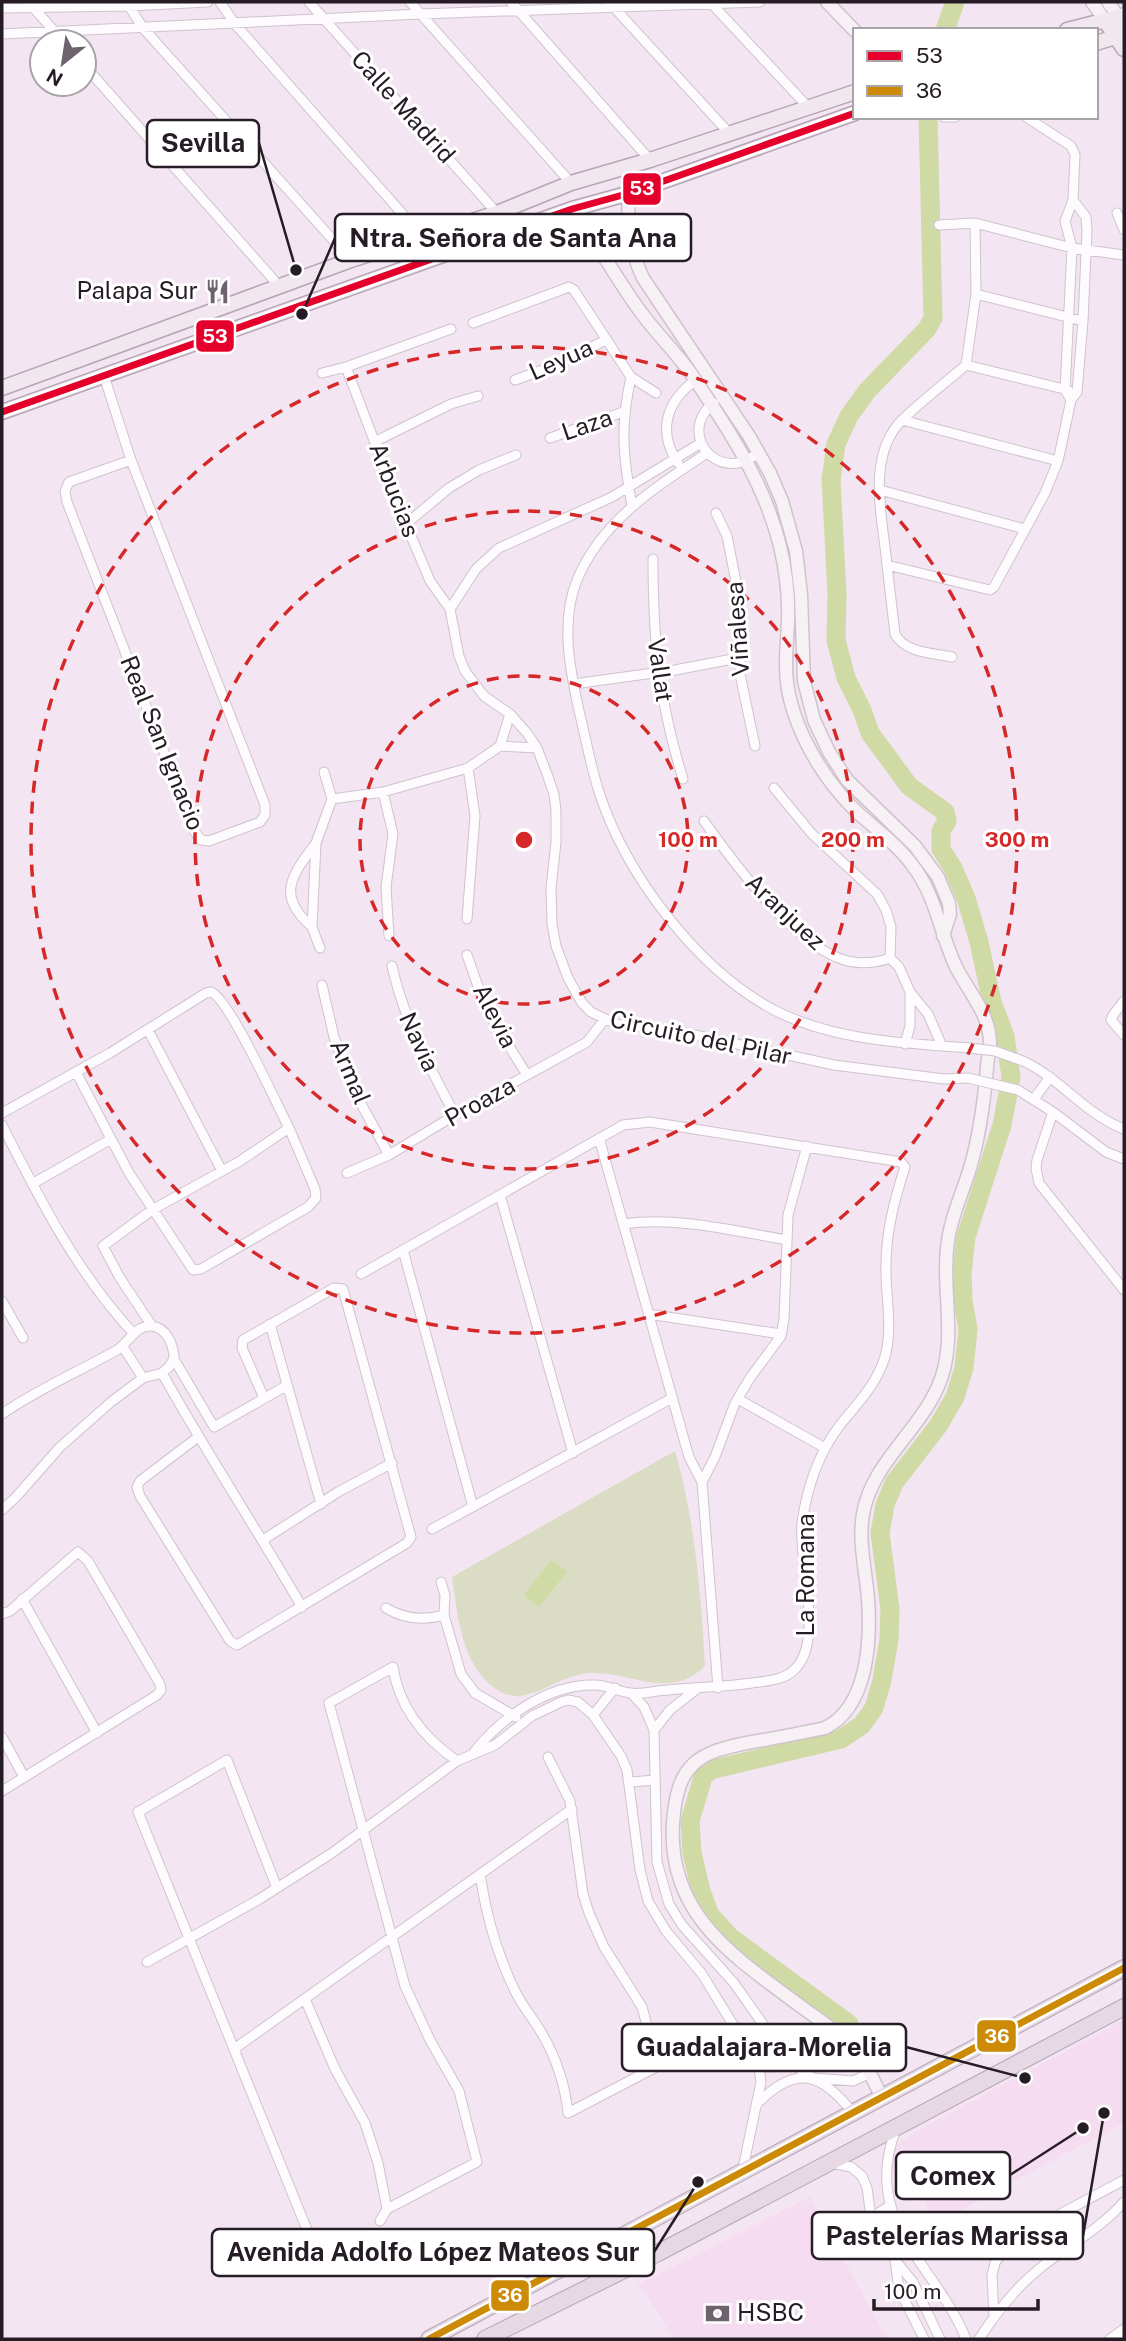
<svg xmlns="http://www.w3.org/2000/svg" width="1126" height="2341" font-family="'Public Sans',sans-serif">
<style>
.built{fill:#f6dcf1}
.green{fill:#dadcc3}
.water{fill:#d0daa5}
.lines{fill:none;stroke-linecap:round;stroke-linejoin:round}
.river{stroke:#d0daa5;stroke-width:19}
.street-casing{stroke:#cfc3cd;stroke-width:11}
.secondary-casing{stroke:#cfc3cd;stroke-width:15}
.primary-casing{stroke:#b6a5b4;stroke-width:17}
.highway-casing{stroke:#b6a5b4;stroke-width:18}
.street{stroke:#fdfbfd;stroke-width:9}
.secondary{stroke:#f7f1f5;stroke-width:12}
.primary{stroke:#f0e8ee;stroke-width:14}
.highway{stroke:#e6d9e4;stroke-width:16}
.street-bridge-casing{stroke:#cfc3cd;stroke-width:11;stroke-linecap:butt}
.street-bridge{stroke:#fdfbfd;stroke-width:9}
.bus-1-casing{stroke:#fff;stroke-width:12}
.bus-2-casing{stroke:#fff;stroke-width:12}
.bus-1{stroke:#e4002b;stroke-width:7}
.bus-2{stroke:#cd8a07;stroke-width:7}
.ring{fill:none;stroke:#d62828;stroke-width:3.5;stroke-dasharray:12 9}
.labels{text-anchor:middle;stroke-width:6;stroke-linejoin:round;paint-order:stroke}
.street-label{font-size:24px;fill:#261c25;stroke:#fff}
.poi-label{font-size:24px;fill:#261c25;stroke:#fff;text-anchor:end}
.centre{fill:#d62828;stroke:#fff;stroke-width:3.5}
.ring-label{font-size:21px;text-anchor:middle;font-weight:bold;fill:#d62828;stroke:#fff;stroke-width:6;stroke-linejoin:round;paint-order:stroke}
.leader{fill:none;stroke:#261c25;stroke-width:2.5}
.callout-dot{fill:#261c25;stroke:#fff;stroke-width:2.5}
.callout{fill:#fff;stroke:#261c25;stroke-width:2.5}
.callout-label{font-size:26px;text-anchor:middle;font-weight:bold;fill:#261c25}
.line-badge{stroke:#fff;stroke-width:2.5}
.badge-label{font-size:19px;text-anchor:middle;font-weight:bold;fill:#fff}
</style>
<rect width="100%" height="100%" fill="#f4e5f2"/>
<path class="built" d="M1124,2020V2123L990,2193L937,2225L921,2196L904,2203L894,2180L891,2162L893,2152L899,2143L920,2129Z
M810,2197L887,2339H674L648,2297L637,2285Z"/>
<path class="green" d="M675,1451C695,1520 701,1594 705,1666C669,1701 633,1672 592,1673C566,1673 546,1692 521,1696C513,1697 502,1694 496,1689C461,1665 458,1616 452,1577Z"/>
<path class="water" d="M551,1560L567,1572L539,1607L524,1595Z"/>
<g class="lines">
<path class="river" d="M945,30L955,2
M849,2024L730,1937L710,1915L701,1891L692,1853L690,1821L703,1777L710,1770L841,1739L862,1725L874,1708L882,1680L889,1639L890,1609L880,1533L885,1505L894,1483L938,1426L955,1397L964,1368L968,1329L963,1301L962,1274L966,1237L1002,1125L1011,1077L1005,1036L992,1002L979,942L966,898L953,868L941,849V831L947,821L945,812L909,786L870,733L862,710L846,678L836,640L837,593L831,480L836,444L849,416L867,391L927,329L933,318L928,117"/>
<defs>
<path id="street" d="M220,2L235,24L422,236
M309,2L497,213
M410,2L571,183
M511,2L650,160
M609,2L729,133
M711,3L808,107
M30,4L64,42
M129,6L143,28L351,260
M2,8L129,6L208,2
M2,34L421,14L760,2
M84,65L280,287
M944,117H955
M1026,117L1071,146L1075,155L1073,200L1065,221L1072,248L1065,390L1071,400
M1073,200L1086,217L1087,231L1083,321L1077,392L1071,400L1058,461L1045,493L994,587L990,590L887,565C883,519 865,456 903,419C923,400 945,383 966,365L976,294L975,223L1072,248L1124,255
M1117,213L1124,230
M939,225L975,223
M976,294L1083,321
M473,323L569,287L574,290L631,377L656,393
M966,365L1068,390
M346,367L406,524L430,581L450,609
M322,373L346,367L451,329
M104,376L131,460L265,805V815L260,822L209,841L201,840L195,832L67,502L65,491L69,482L131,460
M631,377C620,427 623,456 632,506
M515,380L553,366L606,340
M714,403C684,424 702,468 738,463C745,462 752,457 758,454
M902,420L1058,461
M550,438L623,412
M376,441L451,404L478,396
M701,443L612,497L499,548L476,569L450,609L459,656L465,671L484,696L510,714L527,733L537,748L547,774L554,794L556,811V842L551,888L552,924L556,946L568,978L582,1003L591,1012L616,1024L672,1030L834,1065L944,1079L968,1078
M707,453C656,487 602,520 577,580C560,622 570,671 580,715C586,740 591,767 599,792C626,875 697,969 774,1010C834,1041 905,1043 970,1048
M678,463C657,432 666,401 696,380
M880,490L1025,529
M716,513L727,536L740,602V674L755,746
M406,524L449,488L479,470L516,455
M653,559C653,639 659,702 683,779
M887,565L895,634C905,653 932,653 952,657
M574,684L675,670L738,658
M500,746L510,714
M774,788L812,834L877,894L886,910L891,927L890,958L899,967L910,992L928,1014L942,1046
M383,792L393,834L386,887L389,936
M332,799L383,792L468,768L500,746L537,748
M704,821C733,862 789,938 836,957C854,965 873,964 890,958
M467,919L475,816L468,768
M312,927C276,896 291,876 316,843
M320,948L312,927L316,843L332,799L324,772
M467,955L486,1009L527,1075
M392,966C404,1020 429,1066 455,1115
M322,985L334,1037L353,1089L389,1155
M1124,1001L1113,1015L1111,1020L1124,1035
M148,1030L222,1171
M905,1044L910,1026V992
M1023,1061C1060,1078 1086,1115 1124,1129
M76,1072L129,1173L193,1270L201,1269L308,1207L316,1198L315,1189L289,1128
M1018,1090L1053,1112L1106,1152L1124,1159
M1034,1099L1050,1077
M1053,1112L1037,1160L1036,1168L1039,1183L1124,1290
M2,1113L110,1053L206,993L211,992C229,998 277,1105 289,1128L240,1161L152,1210L103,1246L120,1278L152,1326
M2,1125C39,1198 77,1273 134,1334
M599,1138L689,1457L702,1482
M347,1173L389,1155L455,1115L587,1042L604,1020
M32,1184L111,1139
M500,1195L573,1453
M623,1224C677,1216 734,1231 787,1240
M403,1250L473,1507
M361,1274L623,1125L650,1122L901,1162L905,1167C895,1198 886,1231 886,1265C885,1296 894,1329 884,1360C875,1386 857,1404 840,1425C818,1454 807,1487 802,1523C798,1561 824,1638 796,1668C786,1680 767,1681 752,1683C724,1687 696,1687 668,1690C656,1690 643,1695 631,1693C619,1692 608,1685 595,1685C548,1684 502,1717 474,1752
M2,1301L23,1338
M648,1314L781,1334
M270,1324L321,1504
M123,1347L143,1378
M174,1359L214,1427L286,1386
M162,1373C206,1452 256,1528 302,1607
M738,1399L825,1448
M2,1414C38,1389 78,1372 117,1350C128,1343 136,1325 151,1326C167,1327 174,1346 174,1359L169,1367L162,1373L143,1378L111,1402L60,1447L16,1497L2,1510
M198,1437L140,1481L137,1487L140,1496L230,1641L237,1645L407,1543L411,1537L343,1289L334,1288L243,1340L242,1348L264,1398
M432,1529L672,1398
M263,1540L338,1492L392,1463
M441,1582L445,1595L444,1615L461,1674L475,1693L516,1717
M22,1599L97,1733
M386,1608C404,1619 423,1621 444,1615
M2,1614L10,1611L78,1552L88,1561L160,1684L161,1690L157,1695L2,1791
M718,1688L702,1482L715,1457L735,1403L750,1378L781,1336L784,1319L788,1215L807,1146
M631,1693L644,1707L654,1730L657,1862L669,1904L682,1925L734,1983L786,2057L803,2072L813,2078L853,2081L870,2073
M593,1715L615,1688
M654,1730L670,1710L698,1688
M2,1737L24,1777
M631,1782L655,1780
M480,1874C486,1915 497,1954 515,1991C522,2006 533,2018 541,2032C556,2057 565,2084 568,2113L658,2066L642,2007L604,1947L589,1913L583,1894L570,1801L548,1757
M277,1888L227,1760L138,1812L314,2247L323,2254
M147,1962L258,1900L332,1853L457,1761L495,1745L532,1716L561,1702L568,1700L578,1702L593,1715L621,1756L627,1770L640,1870L648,1901L666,1931L702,1974L759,2067L761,2082L742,2173
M305,1999L335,2069L365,2123L378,2163L387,2209L477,2162L459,2091L430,2040L405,1986L329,1703L393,1667C399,1708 424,1738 457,1761
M234,2049L572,1809
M759,2067H774L786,2057
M758,2103C796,2064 822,2073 853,2113
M896,2129C860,2222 936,2264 966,2339
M831,2163L851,2167L862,2176L867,2188L871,2217L876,2229L895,2260L913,2282L940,2339
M380,2221L387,2209
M840,2237L891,2205
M895,2260L899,2289L924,2339
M994,2317L992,2275L995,2263L1008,2242L1124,2180
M979,2339C996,2313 1014,2289 1039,2269C1068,2245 1098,2231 1124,2202
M1110,2339L1124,2329
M1122,2339L1124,2337"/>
<path id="secondary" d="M827,2L855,31
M1092,2L1106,22
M1108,2L1118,17L1124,14
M630,193C625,220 631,253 643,278L749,436L770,473L782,501L796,551L801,595L804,681L814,720L829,752L847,780L915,846L938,877L949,903L950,914L943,936
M572,209C598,243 617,281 643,315C660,338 681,357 696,381C731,433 765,485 780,546C786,571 789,597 788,622C787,645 784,667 788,690C791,706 797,723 804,738C817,765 836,792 858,813C877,830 898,845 913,866C936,896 940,933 956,967C968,991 990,1014 990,1043C990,1051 987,1060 987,1068C984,1102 980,1135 970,1168C963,1192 951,1216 948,1241C941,1286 956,1332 942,1376C925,1428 872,1460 863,1514C858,1542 866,1571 868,1599C871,1641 868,1707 825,1728C801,1733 776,1738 752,1742C698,1752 677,1763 673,1823C667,1916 736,1958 803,2008C818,2019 835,2030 849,2044C864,2059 873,2079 882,2098"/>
<path id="primary" d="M1106,22L1124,49
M1067,30L1118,17L1124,27
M1096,43L1122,35
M2,388L351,260L497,213L571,183L650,160L855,92
M2,412L572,209L630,193L855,113"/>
<path id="highway" d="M429,2339L1124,1968
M485,2339L658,2253L1124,2007"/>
</defs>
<use href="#street" class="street-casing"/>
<use href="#secondary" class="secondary-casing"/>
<use href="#primary" class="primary-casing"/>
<use href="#highway" class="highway-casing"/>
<use href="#street" class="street"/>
<use href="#secondary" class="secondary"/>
<use href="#primary" class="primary"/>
<use href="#highway" class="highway"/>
<defs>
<path id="street-bridge" d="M970,1048L995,1051L1023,1061
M968,1078L1018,1090"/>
</defs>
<use href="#street-bridge" class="street-bridge-casing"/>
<use href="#street-bridge" class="street-bridge"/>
<defs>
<path id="bus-1" d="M2,412L572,209L630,193L855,113"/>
<path id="bus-2" d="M429,2339L1124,1968"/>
</defs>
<use href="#bus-1" class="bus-1-casing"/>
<use href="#bus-2" class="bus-2-casing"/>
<use href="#bus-1" class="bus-1"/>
<use href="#bus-2" class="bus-2"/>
</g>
<g class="ring">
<circle cx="524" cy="840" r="164"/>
<circle cx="524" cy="840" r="329"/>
<circle cx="524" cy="840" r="493"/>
</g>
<defs>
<symbol id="restaurant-bare" viewBox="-9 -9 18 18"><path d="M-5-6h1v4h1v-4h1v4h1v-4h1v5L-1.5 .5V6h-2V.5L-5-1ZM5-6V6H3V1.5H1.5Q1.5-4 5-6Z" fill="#6e626d" stroke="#fff" stroke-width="2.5" paint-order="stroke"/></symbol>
<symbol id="bank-bare" viewBox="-9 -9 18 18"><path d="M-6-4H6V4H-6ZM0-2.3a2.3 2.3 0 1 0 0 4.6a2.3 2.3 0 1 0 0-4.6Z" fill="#6e626d" stroke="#fff" stroke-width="2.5" paint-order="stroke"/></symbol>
</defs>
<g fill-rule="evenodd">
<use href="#restaurant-bare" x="200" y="274" width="35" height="35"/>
<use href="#bank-bare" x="700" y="2296" width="35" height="35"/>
</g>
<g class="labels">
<g class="street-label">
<text transform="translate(403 107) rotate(48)" y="8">Calle Madrid</text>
<text transform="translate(561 360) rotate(-24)" y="8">Leyua</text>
<text transform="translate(587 425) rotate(-19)" y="8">Laza</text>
<text transform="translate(394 490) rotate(69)" y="8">Arbucias</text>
<text transform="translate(738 629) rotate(-94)" y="8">Viñalesa</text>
<text transform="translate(660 670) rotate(82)" y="8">Vallat</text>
<text transform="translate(162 743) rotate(68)" y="8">Real San Ignacio</text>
<text transform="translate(785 912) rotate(43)" y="8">Aranjuez</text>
<text transform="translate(495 1016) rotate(63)" y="8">Alevia</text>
<text transform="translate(701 1038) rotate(12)" y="8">Circuito del Pilar</text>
<text transform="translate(419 1042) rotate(65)" y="8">Navia</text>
<text transform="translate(350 1072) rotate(67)" y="8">Armal</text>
<text transform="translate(480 1102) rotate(-29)" y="8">Proaza</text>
<text transform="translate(806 1575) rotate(-90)" y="8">La Romana</text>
</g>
<g class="poi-label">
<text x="198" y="299">Palapa Sur</text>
<text x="737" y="2321" text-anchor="start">HSBC</text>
</g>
</g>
<circle cx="524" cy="840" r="10" class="centre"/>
<g class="ring-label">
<text x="688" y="847">100 m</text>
<text x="853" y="847">200 m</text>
<text x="1017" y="847">300 m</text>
</g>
<path class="leader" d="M296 270L259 143M302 314L335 238M1025 2078L906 2047M1083 2128L1010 2175M1104 2113L1083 2236M698 2182L654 2252"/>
<g class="callout-dot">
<circle cx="296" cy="270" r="7"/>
<circle cx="302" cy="314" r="7"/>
<circle cx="1025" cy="2078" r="7"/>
<circle cx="1083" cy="2128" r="7"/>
<circle cx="1104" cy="2113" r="7"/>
<circle cx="698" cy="2182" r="7"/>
</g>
<g class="callout">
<rect x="147" y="120" width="112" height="47" rx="7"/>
<rect x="335" y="214" width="356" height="47" rx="7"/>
<rect x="622" y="2024" width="284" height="47" rx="7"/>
<rect x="896" y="2152" width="114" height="47" rx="7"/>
<rect x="812" y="2212" width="271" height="47" rx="7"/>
<rect x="212" y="2229" width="442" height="47" rx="7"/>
</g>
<g class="callout-label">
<text x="203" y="152">Sevilla</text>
<text x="513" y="247">Ntra. Señora de Santa Ana</text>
<text x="764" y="2056">Guadalajara-Morelia</text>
<text x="953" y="2185">Comex</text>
<text x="947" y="2245">Pastelerías Marissa</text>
<text x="433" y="2261">Avenida Adolfo López Mateos Sur</text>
</g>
<g class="line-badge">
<rect x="622" y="172" width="40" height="34" rx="7" fill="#e4002b"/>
<rect x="195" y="319" width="40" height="34" rx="7" fill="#e4002b"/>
<rect x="976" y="2019" width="41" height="34" rx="7" fill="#cd8a07"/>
<rect x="490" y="2279" width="40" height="33" rx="7" fill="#cd8a07"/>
</g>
<g class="badge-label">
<text x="642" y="195">53</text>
<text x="215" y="343">53</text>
<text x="997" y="2043">36</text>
<text x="510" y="2302">36</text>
</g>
<rect width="1126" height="2341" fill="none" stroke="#261c25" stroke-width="7"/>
<rect x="853" y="28" width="245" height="91" fill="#ffffff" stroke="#a8a4a8" stroke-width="2"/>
<rect x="867" y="51" width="35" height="10" fill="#e4002b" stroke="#a8a4a8" stroke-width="2"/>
<text x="916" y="63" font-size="21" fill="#261c25">53</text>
<rect x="867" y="86" width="35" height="10" fill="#cd8a07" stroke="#a8a4a8" stroke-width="2"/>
<text x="916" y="98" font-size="21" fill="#261c25">36</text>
<g transform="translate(63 63) rotate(210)"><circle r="33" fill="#ffffff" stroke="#a8a4a8" stroke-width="2"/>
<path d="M0-5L12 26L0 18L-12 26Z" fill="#6e626d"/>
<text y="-10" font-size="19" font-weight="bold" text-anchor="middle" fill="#261c25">N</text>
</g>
<path d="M874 2299v10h164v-10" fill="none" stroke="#261c25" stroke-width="3.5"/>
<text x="884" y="2299" font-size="21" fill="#261c25" stroke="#ffffff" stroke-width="5" paint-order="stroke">100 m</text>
</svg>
